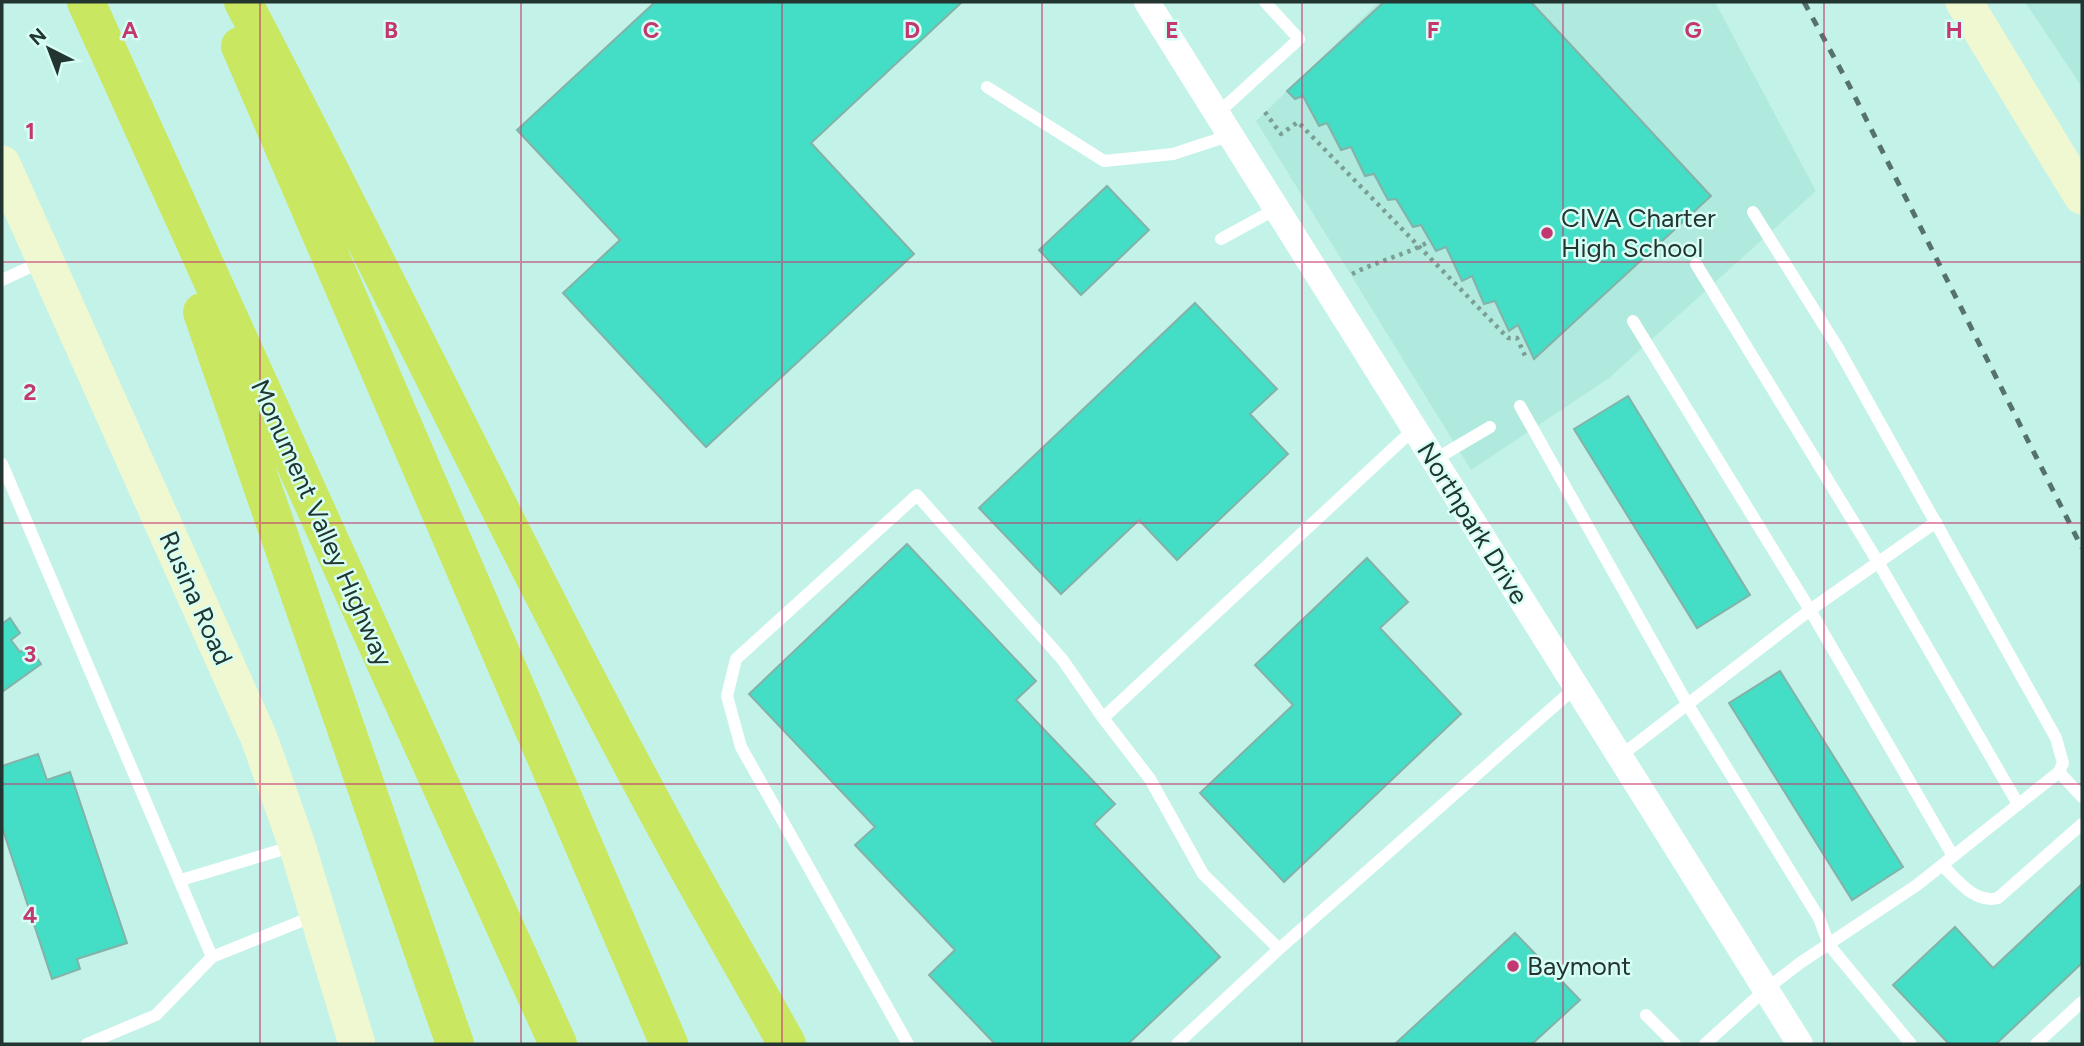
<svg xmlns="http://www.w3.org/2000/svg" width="2084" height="1046" font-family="Figtree,sans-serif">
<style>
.built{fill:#b0eade}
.building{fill:#44ddc5;stroke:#84b2a8;stroke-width:2}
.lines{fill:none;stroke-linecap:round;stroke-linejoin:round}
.path{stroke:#7b9e96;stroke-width:4.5;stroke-dasharray:3.5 5;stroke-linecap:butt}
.lane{stroke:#fff;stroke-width:12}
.street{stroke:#fff;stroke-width:26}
.secondary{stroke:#eff8d0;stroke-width:37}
.highway{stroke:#c9e761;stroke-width:38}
.rail{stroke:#56726c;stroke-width:5;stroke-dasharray:9 9;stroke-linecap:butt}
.grid{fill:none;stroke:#c33870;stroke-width:2;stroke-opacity:0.55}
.poi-dot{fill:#c33870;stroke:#d7fef5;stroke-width:2.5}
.labels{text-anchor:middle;stroke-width:5;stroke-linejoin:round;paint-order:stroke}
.poi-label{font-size:26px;fill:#223531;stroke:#d7fef5;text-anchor:start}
.street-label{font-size:26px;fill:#223531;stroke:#d7fef5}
.grid-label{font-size:23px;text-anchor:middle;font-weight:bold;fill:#c33870;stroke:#d7fef5;stroke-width:5;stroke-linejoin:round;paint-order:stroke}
</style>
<rect width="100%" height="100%" fill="#c3f2e8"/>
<path class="built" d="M1379,2H1715L1816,191L1608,379L1471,470L1256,121Z
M2025,2H2082V87Z"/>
<path class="building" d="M655,2H962L811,143L914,254L706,447L563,293L620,240L517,130Z
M1384,2H1531L1711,196L1534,359L1518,325L1509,331L1495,301L1484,304L1472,276L1462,281L1446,247L1436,251L1421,225L1413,227L1396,199L1388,200L1374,174L1365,176L1351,147L1341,150L1327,123L1319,126L1303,96L1295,99L1287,91Z
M1107,186L1149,230L1081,295L1039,250Z
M1195,303L1277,389L1250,414L1288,454L1177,560L1139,520L1061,594L979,508Z
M1628,396L1750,595L1697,628L1574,429Z
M907,544L1036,681L1016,700L1115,804L1094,824L1220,957L1128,1044H995L929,975L955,950L855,845L875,827L749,694Z
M1367,558L1408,602L1380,628L1461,714L1284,882L1200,793L1293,705L1255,665Z
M10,618L20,633L11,640L20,652L29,646L41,664L2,692V624Z
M1780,671L1903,867L1852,900L1729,703Z
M38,754L47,780L70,772L127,943L77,959L80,969L52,979L2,827V766Z
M2082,884V963L1996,1044H1949L1893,985L1955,927L1993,968Z
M1515,933L1580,1000L1532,1044H1395Z"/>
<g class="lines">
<path class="path" d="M1265,112L1281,134L1298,122L1508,338H1517L1527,360
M1352,274C1377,261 1406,255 1430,241"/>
<path class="lane" d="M987,87L1104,161L1173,154L1231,135
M1217,114L1299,39L1265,2
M1221,239L1276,209
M1696,264L1878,562L2018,804
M2,280L41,262
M1633,321L1810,610L1953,856
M1520,406L1688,705L1819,918L1829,945L1911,1044
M1414,429L1103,718L1150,779L1203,874L1279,949L1576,687
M1434,460L1490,427
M2,464L212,957
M1619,757L1810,610L1936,522
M2059,772L2082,797
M1942,865C1957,879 1974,904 1998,898L2082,824
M181,880L294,846
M1646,1015L1675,1044
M87,1044L156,1015L212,957L314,916
M908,1044L741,747L727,696L736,659L917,495L1062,659L1103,718
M1177,1044L1279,949
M1705,1044L1765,990L1800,963L1917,885L2059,772L2063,763L2056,738L1838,348L1753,212
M2036,1044L2082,1002"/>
<path class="street" d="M1147,2L1800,1044"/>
<path class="secondary" d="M1964,2L2082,196
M2,164L259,738L297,845L357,1044"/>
<path class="highway" d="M86,2L558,1044
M243,2C387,275 518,556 666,828C705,901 747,972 787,1044
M240,46L669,1044
M202,312L455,1044"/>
<path class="rail" d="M1804,2L1849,85L2082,548"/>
</g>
<path class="grid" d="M260,2V1044M521,2V1044M782,2V1044M1042,2V1044M1302,2V1044M1563,2V1044M1824,2V1044M2,262H2082M2,523H2082M2,784H2082"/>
<g class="poi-dot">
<circle cx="1547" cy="233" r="7"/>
<circle cx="1513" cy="966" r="7"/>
</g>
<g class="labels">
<g class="poi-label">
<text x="1561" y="227">CIVA Charter<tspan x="1561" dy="30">High School</tspan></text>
<text x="1527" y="975">Baymont</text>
</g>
<g class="street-label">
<text transform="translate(322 523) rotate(66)" y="9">Monument Valley Highway</text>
<text transform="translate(1473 523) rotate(58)" y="9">Northpark Drive</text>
<text transform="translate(196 598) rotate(66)" y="9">Rusina Road</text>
</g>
</g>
<g class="grid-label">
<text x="130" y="38">A</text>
<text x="391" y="38">B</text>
<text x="651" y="38">C</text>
<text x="912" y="38">D</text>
<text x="1172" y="38">E</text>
<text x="1433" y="38">F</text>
<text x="1693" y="38">G</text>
<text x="1954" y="38">H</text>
<text x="30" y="139">1</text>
<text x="30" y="400">2</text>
<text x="30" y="662">3</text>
<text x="30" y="923">4</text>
</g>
<rect width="2084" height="1046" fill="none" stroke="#223531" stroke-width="7"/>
<g transform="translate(49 49) rotate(318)" stroke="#d7fef5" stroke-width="5" paint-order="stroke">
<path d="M0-5L12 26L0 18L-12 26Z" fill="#223531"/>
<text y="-10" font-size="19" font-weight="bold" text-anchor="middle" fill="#223531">N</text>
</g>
</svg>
